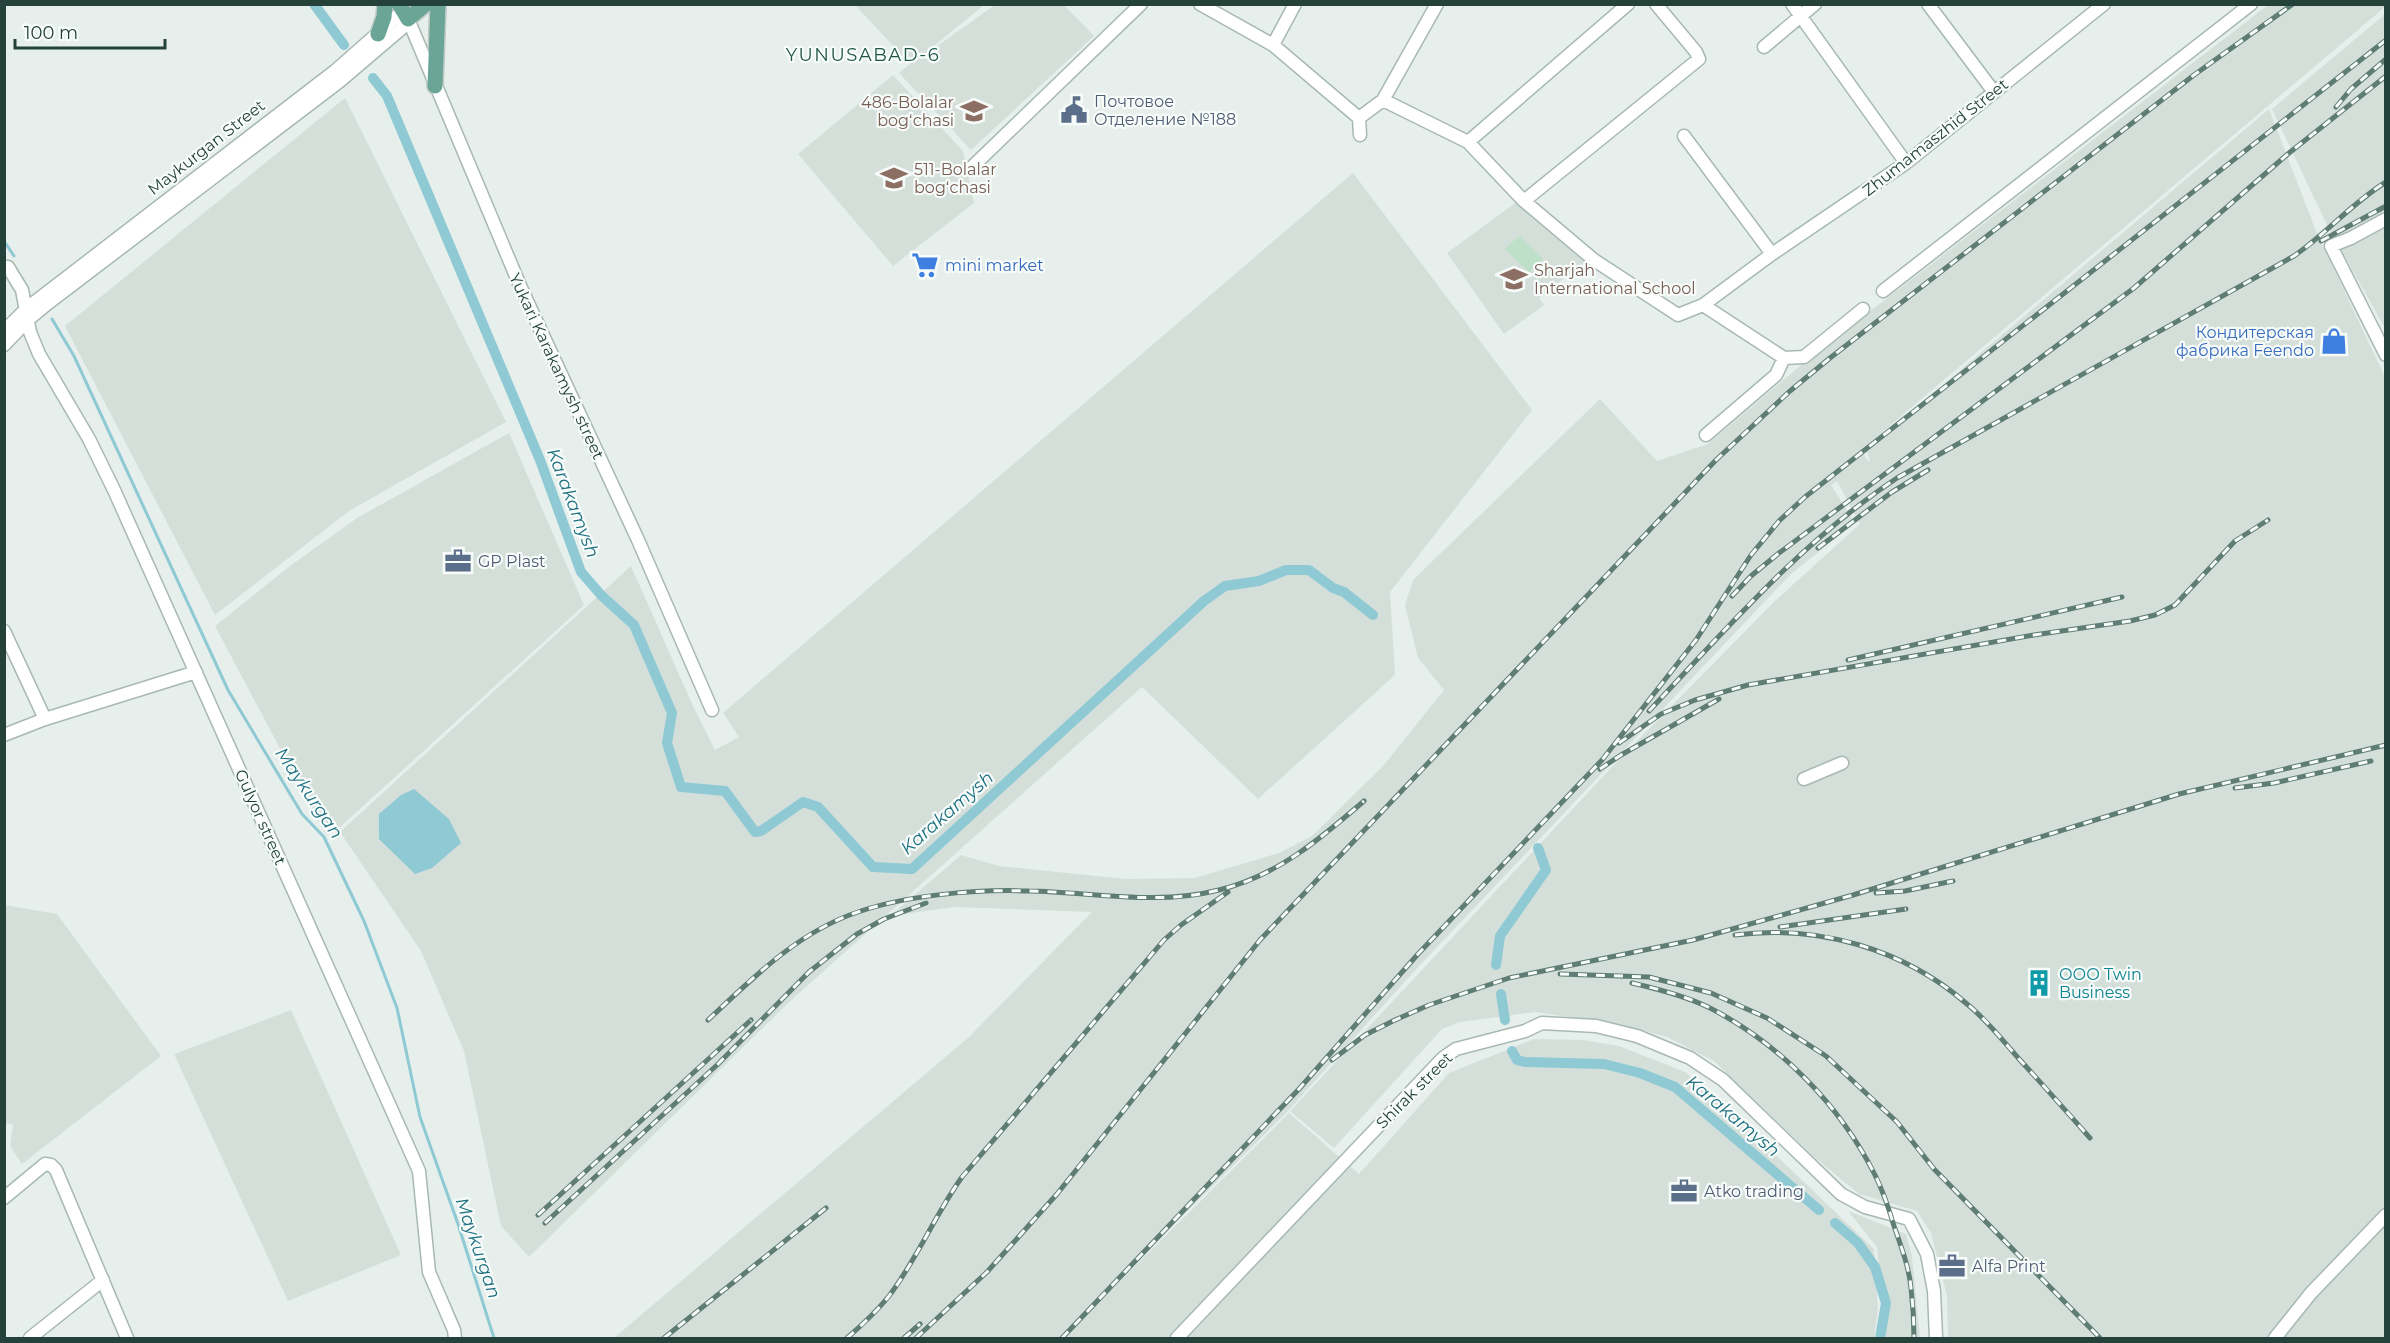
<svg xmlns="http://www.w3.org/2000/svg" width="2390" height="1343" font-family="Montserrat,sans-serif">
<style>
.built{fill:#d4dfda}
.green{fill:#bfe0c8}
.water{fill:#8ec9d4}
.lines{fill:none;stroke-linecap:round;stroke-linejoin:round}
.stream{stroke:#8ec9d4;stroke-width:3}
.canal{stroke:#8ec9d4;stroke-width:10}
.minor-casing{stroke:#a8b8b2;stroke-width:15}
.major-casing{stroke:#c2cac8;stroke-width:18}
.minor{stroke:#fff;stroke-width:12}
.major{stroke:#6aa596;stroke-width:15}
.rail-casing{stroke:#5f7d75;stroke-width:5}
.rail{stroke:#f7fbf9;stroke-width:3;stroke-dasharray:9;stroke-linecap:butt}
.labels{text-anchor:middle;stroke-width:4.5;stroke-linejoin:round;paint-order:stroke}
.service-label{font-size:16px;fill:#4e5e75;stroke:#f7fbf9;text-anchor:start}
.education-label{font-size:16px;fill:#785e54;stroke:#f7fbf9;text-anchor:start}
.street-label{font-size:16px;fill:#24423a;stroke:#f7fbf9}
.shop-label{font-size:16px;fill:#366cbe;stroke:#f7fbf9;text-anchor:start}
.culture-label{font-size:16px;fill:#0d838f;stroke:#f7fbf9;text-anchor:start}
.neighbourhood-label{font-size:18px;letter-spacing:1.5px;fill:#1f5548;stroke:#f7fbf9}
.water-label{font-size:18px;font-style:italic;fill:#1c6f80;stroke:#f7fbf9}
</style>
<rect width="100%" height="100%" fill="#e6efeb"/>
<path class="built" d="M855,5H984L913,63L995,5H1064L1094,36L971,150L899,73L910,64Z
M2268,5H2385V7L1861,450L1868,461L1870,460L1866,450L2269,109L2316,231L2385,377V1338H1948L1947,1296L1931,1233L1917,1211L1859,1194L1812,1155L1714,1061L1667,1037L1622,1025L1536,1012L1460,1022L1442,1029L1334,1148L1290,1111L1625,753L1774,602L1860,524L1837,481L1831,485L1855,523L1791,574L1420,965L1288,1111L1060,1338H614L969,1037L1092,912L954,907L890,916L961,855L999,866L1126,879L1195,878L1279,853L1312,836L1384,765L1444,690L1418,658L1405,605L1413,580L1600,399L1657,461L1708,444L1812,356Z
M2385,14V328L2326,223L2272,109Z
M893,75L963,151L974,203L893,266L798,154Z
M345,98L506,422L349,511L215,615L65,326Z
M1353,173L1532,410L1390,592L1395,675L1258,799L1142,687L789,1002L529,1257L501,1226L464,1051L421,951L340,832L631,566L693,706L715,750L739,737L723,713Z
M1518,201L1587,260L1539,298L1544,305L1504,334L1447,253Z
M509,433L584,605L340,827L326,835L215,626L290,566L357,518Z
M4,905L57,914L161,1056L22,1164L10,1146L13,1125L5,1123Z
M291,1010L401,1255L288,1301L174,1054Z
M1534,1039L1583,1040L1619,1046L1685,1072L1712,1094L1874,1249L1878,1309L1874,1338H1063L1289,1113L1359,1174L1449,1073Z
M1848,1211L1906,1234L1912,1256L1920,1338H1879L1883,1305L1877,1247Z"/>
<path class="green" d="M1519,236L1543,259L1529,273L1505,249Z"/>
<path class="water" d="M414,789L449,819L461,843L432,868L415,874L379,839V814L401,795Z"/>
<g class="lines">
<path class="stream" d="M4,241L14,256
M52,319L74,356L228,690L302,814L324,837L364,921L397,1008L420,1117L458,1224L494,1338"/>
<path class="canal" d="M314,4L344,45
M373,78L387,96L540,460L581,572L602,596L634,625L672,713L667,743L681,787L725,791L755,832L761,831L803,802L818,807L873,867L912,869L1204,601L1225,586L1259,581L1286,570H1309L1333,588L1344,592L1373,615
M1496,965L1500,936L1546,870L1538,848
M1501,994L1505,1020
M1512,1051L1517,1060L1525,1062L1604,1064L1640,1073L1675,1087L1819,1210
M1835,1223L1858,1243L1875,1267L1886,1303L1880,1338"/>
<defs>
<path id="minor" d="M1200,4L1273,45L1359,118
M1792,4L1906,163
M1928,4L1994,92
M408,19L521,288L638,540L712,710
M1273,45L1295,4
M1764,47L1815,4
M1383,100L1437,4
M1359,118L1383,100L1468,142L1524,201L1594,260L1678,315L1703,305L1772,254L1906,163L2104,4
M1359,118L1360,135
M1684,136L1772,254
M1468,142L1628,4
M970,169L1141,4
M1524,201L1699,59L1696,52L1656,4
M2386,219L2351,238L2331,246L2386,355
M4,267H8L22,290L30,332L39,354L89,439L114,490L419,1171L429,1272L454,1330L455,1338
M1883,291L2251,4
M1703,305L1784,358L1804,357L1863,309
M4,331L27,308L335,71L403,11
M4,345L29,319L47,304L340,81L401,29L408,19
M1706,435L1776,375L1784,358
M4,631L45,719
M4,735L45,719L196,672
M1804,779L1842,763
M4,1198L45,1164L51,1165L56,1170L127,1338
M30,1338L103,1280
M1177,1338L1443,1058L1456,1049L1525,1031L1542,1023L1596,1026L1637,1036L1690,1058L1723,1080L1841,1194L1865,1207L1909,1219L1927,1254L1934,1291L1936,1338
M2275,1338L2311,1293L2386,1215"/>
<path id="major" d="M399,4L408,19
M408,19L426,4
M378,34L384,17L385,4
M435,86L438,4"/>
</defs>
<use href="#minor" class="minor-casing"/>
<use href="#major" class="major-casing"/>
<use href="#minor" class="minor"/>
<use href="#major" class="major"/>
<defs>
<path id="rail" d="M2336,107L2351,89L2386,59
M2321,241L2386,206
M1818,548L1892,492L1928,470
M1732,596L1751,576L1779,553L2134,288L2289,153L2386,76
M1848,660L2122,597
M1649,711C1727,628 1802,541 1897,478L2294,256C2327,233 2352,203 2386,182
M1619,743L1661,714L1695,700L1748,685L2034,635L2130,621L2155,615L2175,605L2235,541L2268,520
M1600,769L1621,755L1719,699
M2235,788L2274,783L2371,761
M1876,893L1905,891L1953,881
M1780,927L1906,909
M1735,935C1818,924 1904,949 1967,1004C1987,1020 2003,1041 2020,1060C2044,1086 2067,1112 2090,1138
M1560,974L1649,977L1711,993L1767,1018L1826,1056L1897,1122L1934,1169L2100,1338
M1632,983C1658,989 1686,996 1710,1008C1780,1044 1840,1105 1875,1175C1883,1191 1889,1209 1894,1226C1901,1246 1909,1267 1911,1288C1913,1305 1914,1322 1914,1338
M708,1020C754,977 798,932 858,912C907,895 977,889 1029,891C1092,892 1156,906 1219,890C1277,876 1320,839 1364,801
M1332,1060L1365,1035L1395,1020L1429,1005L1509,978L1693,940L1853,895L2179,794L2386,745
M538,1215L751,1020
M545,1223L717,1065L809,972L857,934L884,919L926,903
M664,1338L826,1208
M847,1338C862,1325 877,1311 889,1296C917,1259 935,1215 962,1177L1164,940L1181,925L1228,892
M904,1338L920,1324
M916,1338L987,1272L1057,1194L1260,940L1716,460L1790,391L1830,358L2194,75L2293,4
M1062,1338L1299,1089L1418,954L1602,760L1696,640L1751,555L1779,521L1805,497L2386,40"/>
</defs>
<use href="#rail" class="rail-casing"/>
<use href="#rail" class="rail"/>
</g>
<defs>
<symbol id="civic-bare" viewBox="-9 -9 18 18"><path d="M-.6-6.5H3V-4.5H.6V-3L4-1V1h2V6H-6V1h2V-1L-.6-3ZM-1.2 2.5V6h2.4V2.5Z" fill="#5c6f8a" stroke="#f7fbf9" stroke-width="2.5" paint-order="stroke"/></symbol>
<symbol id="school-bare" viewBox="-9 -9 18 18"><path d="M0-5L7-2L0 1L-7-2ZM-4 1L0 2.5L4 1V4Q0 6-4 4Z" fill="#8d6e63" stroke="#f7fbf9" stroke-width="2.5" paint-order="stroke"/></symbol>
<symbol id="supermarket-bare" viewBox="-9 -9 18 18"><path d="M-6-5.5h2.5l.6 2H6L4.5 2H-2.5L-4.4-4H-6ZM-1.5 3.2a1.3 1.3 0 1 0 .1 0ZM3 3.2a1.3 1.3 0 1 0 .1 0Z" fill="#3f7fe0" stroke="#f7fbf9" stroke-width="2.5" paint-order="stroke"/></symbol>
<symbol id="shop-bare" viewBox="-9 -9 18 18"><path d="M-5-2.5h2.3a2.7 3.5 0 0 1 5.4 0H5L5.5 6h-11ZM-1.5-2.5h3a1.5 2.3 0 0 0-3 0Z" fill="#3f7fe0" stroke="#f7fbf9" stroke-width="2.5" paint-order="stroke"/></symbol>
<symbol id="office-bare" viewBox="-9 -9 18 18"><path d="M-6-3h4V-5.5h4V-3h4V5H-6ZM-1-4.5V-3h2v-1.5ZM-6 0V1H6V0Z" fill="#5c6f8a" stroke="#f7fbf9" stroke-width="2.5" paint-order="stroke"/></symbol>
<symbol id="building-bare" viewBox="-9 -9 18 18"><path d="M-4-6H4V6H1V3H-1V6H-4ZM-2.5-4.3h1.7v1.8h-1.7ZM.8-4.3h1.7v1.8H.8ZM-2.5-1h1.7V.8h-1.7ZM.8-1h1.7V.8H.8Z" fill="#0f9aa8" stroke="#f7fbf9" stroke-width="2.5" paint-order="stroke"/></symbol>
</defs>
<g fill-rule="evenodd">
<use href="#civic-bare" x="1055" y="91" width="38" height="38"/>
<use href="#school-bare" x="955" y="92" width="38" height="38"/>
<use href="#school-bare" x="875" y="159" width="38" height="38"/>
<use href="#supermarket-bare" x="906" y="246" width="38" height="38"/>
<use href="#school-bare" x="1495" y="260" width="38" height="38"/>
<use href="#shop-bare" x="2315" y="322" width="38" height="38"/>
<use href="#office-bare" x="439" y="542" width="38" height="38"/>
<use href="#building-bare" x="2020" y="964" width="38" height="38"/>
<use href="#office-bare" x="1665" y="1172" width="38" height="38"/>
<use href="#office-bare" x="1933" y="1247" width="38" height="38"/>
</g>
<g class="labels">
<g class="service-label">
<text x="1094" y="107">Почтовое<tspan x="1094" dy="18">Отделение №188</tspan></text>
<text x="478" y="567">GP Plast</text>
<text x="1704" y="1197">Atko trading</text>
<text x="1972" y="1272">Alfa Print</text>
</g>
<g class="education-label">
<text x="954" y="108" text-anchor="end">486-Bolalar<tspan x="954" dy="18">bogʻchasi</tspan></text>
<text x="914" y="175">511-Bolalar<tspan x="914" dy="18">bogʻchasi</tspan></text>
<text x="1534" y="276">Sharjah<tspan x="1534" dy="18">International School</tspan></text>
</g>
<g class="street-label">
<text transform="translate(1935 137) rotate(-38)" y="6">Zhumamaszhid Street</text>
<text transform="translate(206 147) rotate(-38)" y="6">Maykurgan Street</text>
<text transform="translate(557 366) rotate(65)" y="6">Yukari Karakamysh street</text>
<text transform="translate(261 817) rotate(66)" y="6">Gulyor street</text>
<text transform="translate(1414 1090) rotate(-45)" y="6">Shirak street</text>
</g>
<g class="shop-label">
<text x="945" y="271">mini market</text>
<text x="2314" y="338" text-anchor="end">Кондитерская<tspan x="2314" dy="18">фабрика Feendo</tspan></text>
</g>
<g class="culture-label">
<text x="2059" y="980">ООО Twin<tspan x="2059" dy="18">Business</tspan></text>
</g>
<g class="neighbourhood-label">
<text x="863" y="61">YUNUSABAD-6</text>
</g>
<g class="water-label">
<text transform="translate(573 503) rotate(69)" y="6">Karakamysh</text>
<text transform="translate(309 793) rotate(56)" y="6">Maykurgan</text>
<text transform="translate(947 813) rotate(-41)" y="6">Karakamysh</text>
<text transform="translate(1733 1116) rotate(40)" y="6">Karakamysh</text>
<text transform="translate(478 1248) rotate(71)" y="6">Maykurgan</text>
</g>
</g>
<rect width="2390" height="1343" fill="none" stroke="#24423a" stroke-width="12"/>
<path d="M15 39v9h150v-9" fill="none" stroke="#24423a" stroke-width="3"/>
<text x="24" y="39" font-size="18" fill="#24423a" stroke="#f7fbf9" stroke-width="4.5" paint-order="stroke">100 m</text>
</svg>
